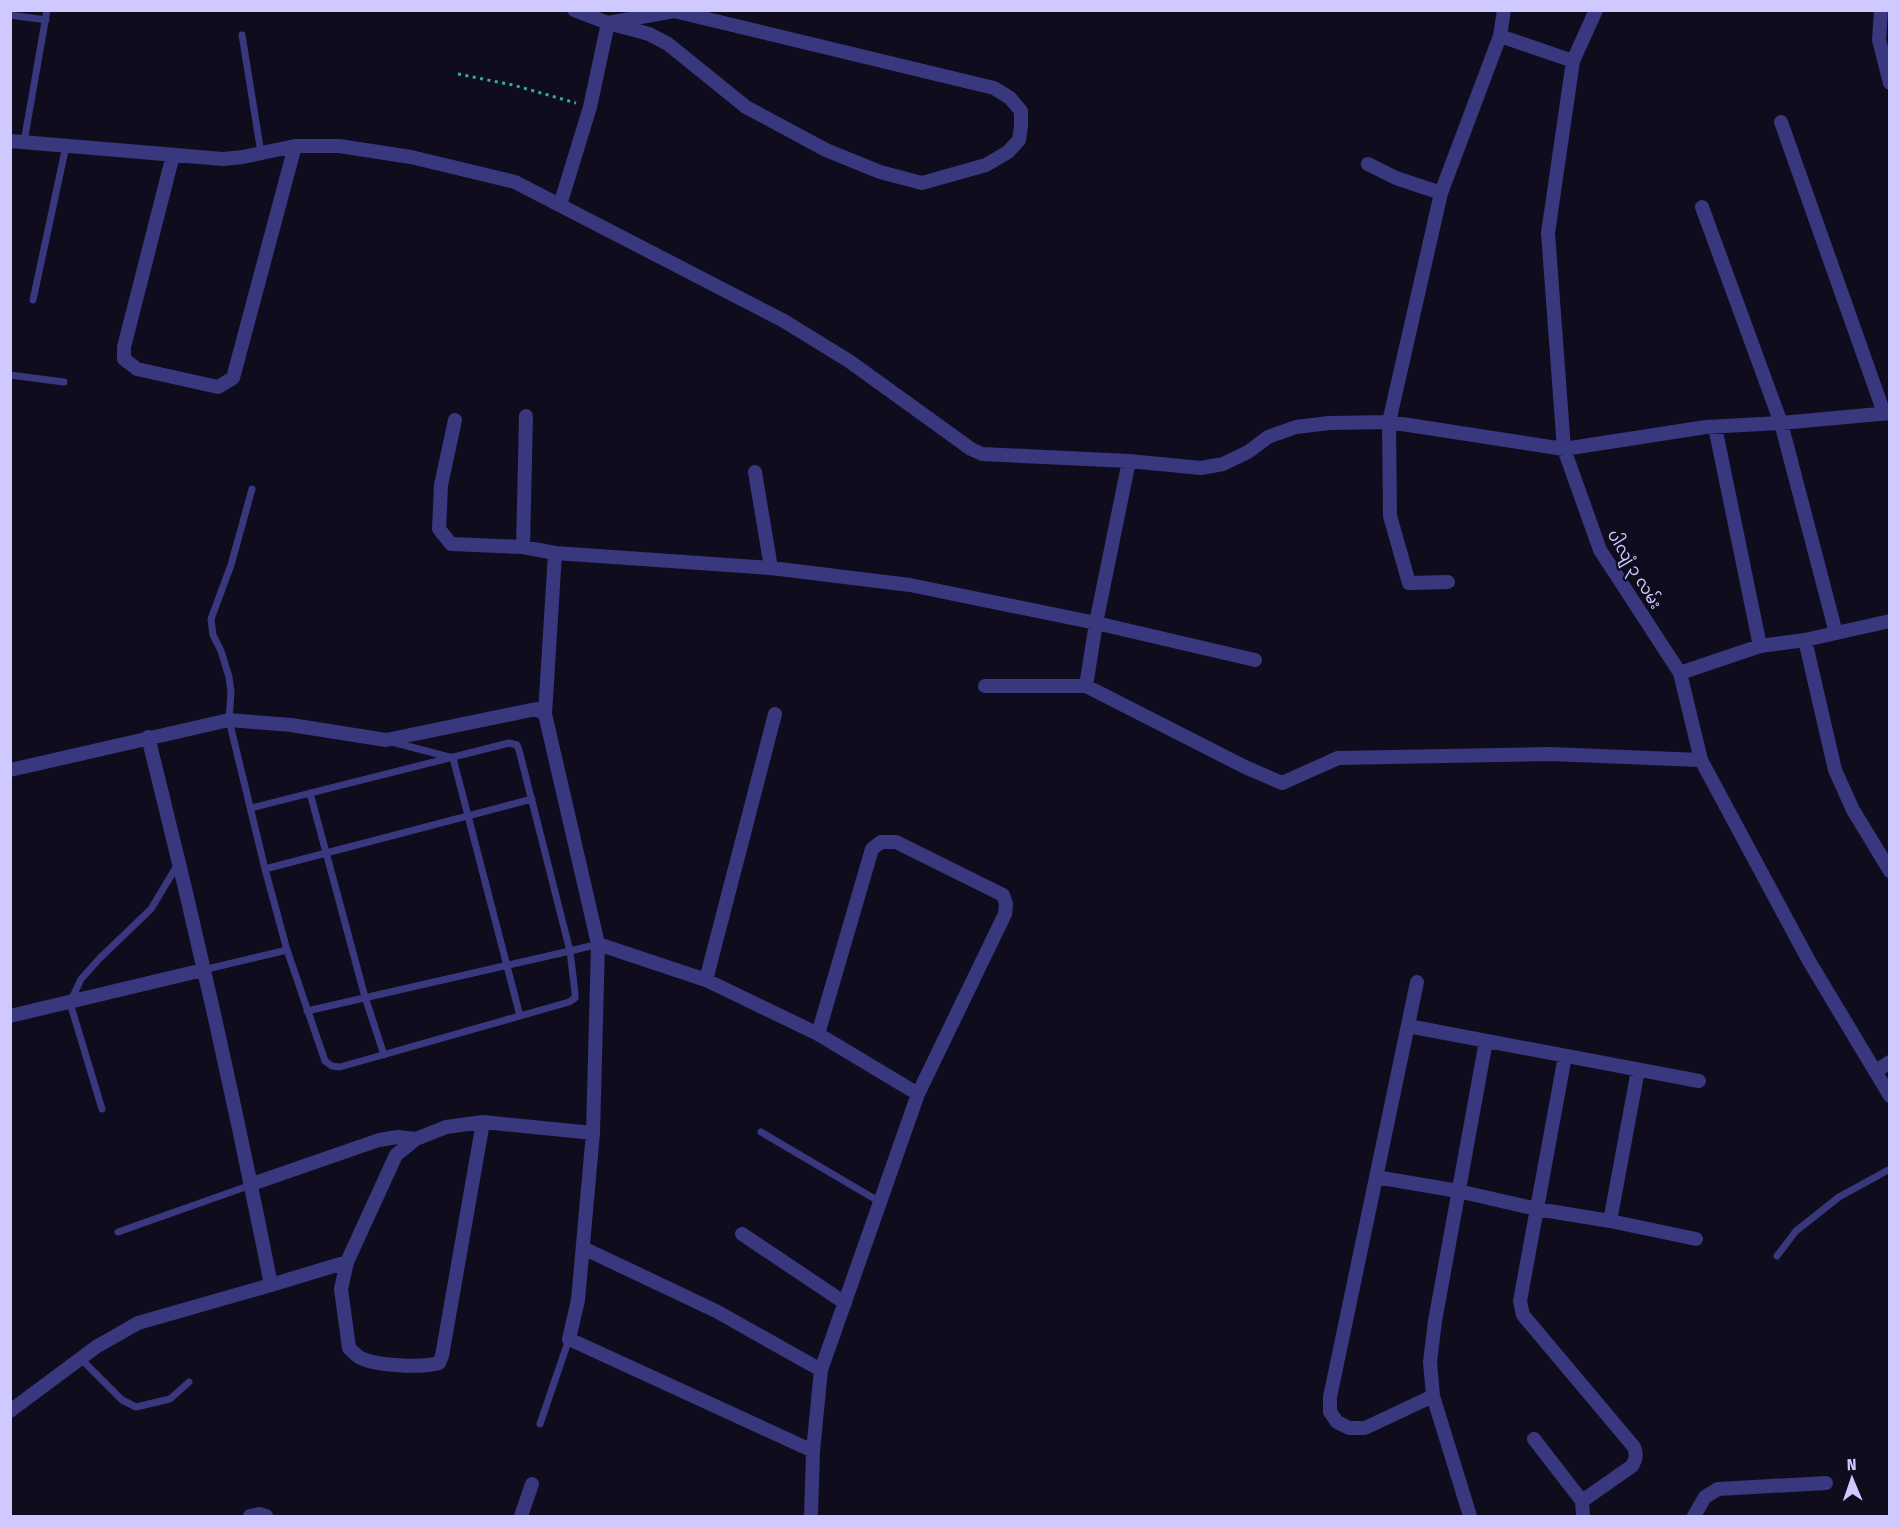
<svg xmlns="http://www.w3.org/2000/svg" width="1900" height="1527" font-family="'Fira Sans Condensed','Noto Sans Myanmar',sans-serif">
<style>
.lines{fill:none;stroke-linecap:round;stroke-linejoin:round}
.path{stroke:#2dafa7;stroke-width:3;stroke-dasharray:3 4.5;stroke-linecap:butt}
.service{stroke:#39377d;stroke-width:7}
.minor{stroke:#39377d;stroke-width:14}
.labels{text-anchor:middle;stroke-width:4.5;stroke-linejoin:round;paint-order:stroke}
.street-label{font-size:16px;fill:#cfc9ff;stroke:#0f0c1e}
</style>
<rect width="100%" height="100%" fill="#0f0c1e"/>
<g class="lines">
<path class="path" d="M458,74L513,85L576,103"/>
<path class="service" d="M10,15L46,20
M242,35L261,153
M24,142L47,10
M33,300L66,146
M10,375L64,382
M252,489L231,565L211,619L213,635L221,651L229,677L231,692L229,720L265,869L287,950L325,1061L332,1066L340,1067L569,1002L575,998V993L570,951L598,944
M392,742L453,758L520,1016
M310,793L365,997L384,1055
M251,808L509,743L517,745L519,750L570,951L307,1011
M265,869L532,799
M203,970L287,950
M102,1109L70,1003L81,979L100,958L151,909L178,864
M761,1132L880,1202
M118,1232L251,1185
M1777,1256L1796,1231L1839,1197L1890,1169
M81,1359L122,1400L136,1407L170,1399L189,1382
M540,1424L569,1339"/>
<path class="minor" d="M574,10L608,23L649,34L668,44L746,107L826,150L880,172L922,183L986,165L1008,152L1019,140L1021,126V111L1010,98L994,88L674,11L608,23
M1596,10L1573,61L1548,233L1564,449L1600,550L1680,673L1701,760L1809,961L1890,1096
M1881,10L1879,40L1890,83
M1500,36L1573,61
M1781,122L1884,413
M10,141L223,159L243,157L295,146H339L411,157L515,182L784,321L849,361L971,449L982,454L1129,461L1201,468L1223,464L1248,452L1268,437L1296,427L1329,423L1389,422L1564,449L1706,427L1781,423L1890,413
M173,155L124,347V359L137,369L218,387L233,378L295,146
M1368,164L1396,178L1441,193
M560,205L590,107L608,23
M1702,207L1781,423L1836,633
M455,420L441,485L439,529L451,544L523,547L555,553L771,568L910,585L1096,623L1255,660
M1715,427L1760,646
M755,472L771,568
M523,547L526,416
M1448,582L1409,583L1390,516L1389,422L1441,193L1500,36L1504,10
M1805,640L1835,770L1853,810L1890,871
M1680,673L1760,646L1805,640L1890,621
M985,686H1086L1245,767L1282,783L1338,758L1550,754L1701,760
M1086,686L1096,623L1129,461
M545,714L555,553
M10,770L229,720L291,725L386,740L536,709L545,714L598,944L593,1133L578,1300L569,1339L813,1451
M598,944L706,980L818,1034L918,1094L821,1370L813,1451L811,1516
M706,980L775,714
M1417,982L1330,1397V1412L1337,1422L1349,1428H1365L1433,1396
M10,1016L203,970
M1408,1026L1699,1081
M818,1034L872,849L881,842H896L1003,895L1006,904L1005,914L918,1094
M1565,1056L1520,1301L1523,1315L1634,1447C1637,1455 1636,1459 1632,1466L1582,1501
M1876,1071L1890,1062
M483,1122L442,1356L439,1363C423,1368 374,1366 359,1357C356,1355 352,1351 349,1348L341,1289L347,1262L396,1155L416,1139L446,1127L483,1122L593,1133
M1376,1177L1458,1191L1537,1209L1610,1221L1696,1239
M252,1184L379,1140L398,1137L416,1139
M1610,1221L1638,1070
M742,1234L845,1303
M583,1248L716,1311L821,1370
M271,1285L347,1262
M10,1411L96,1347L138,1323L271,1285C235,1102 194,919 148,737
M1534,1439L1582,1501L1583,1516
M250,1516L259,1514L266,1516
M521,1516L532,1484
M1470,1516L1433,1396L1430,1362L1435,1321L1486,1041
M1694,1516L1705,1497L1718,1489L1826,1483"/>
</g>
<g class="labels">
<g class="street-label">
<text transform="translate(1635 569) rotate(59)" y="6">ပါလျံ ၃ လမ်း</text>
</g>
</g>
<rect width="1900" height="1527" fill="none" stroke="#cfc9ff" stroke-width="24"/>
<g transform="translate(1852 1479) rotate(358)" stroke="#0f0c1e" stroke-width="4.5" paint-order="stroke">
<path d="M0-4.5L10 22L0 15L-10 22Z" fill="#cfc9ff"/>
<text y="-9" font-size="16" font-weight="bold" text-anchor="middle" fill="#cfc9ff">N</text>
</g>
</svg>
